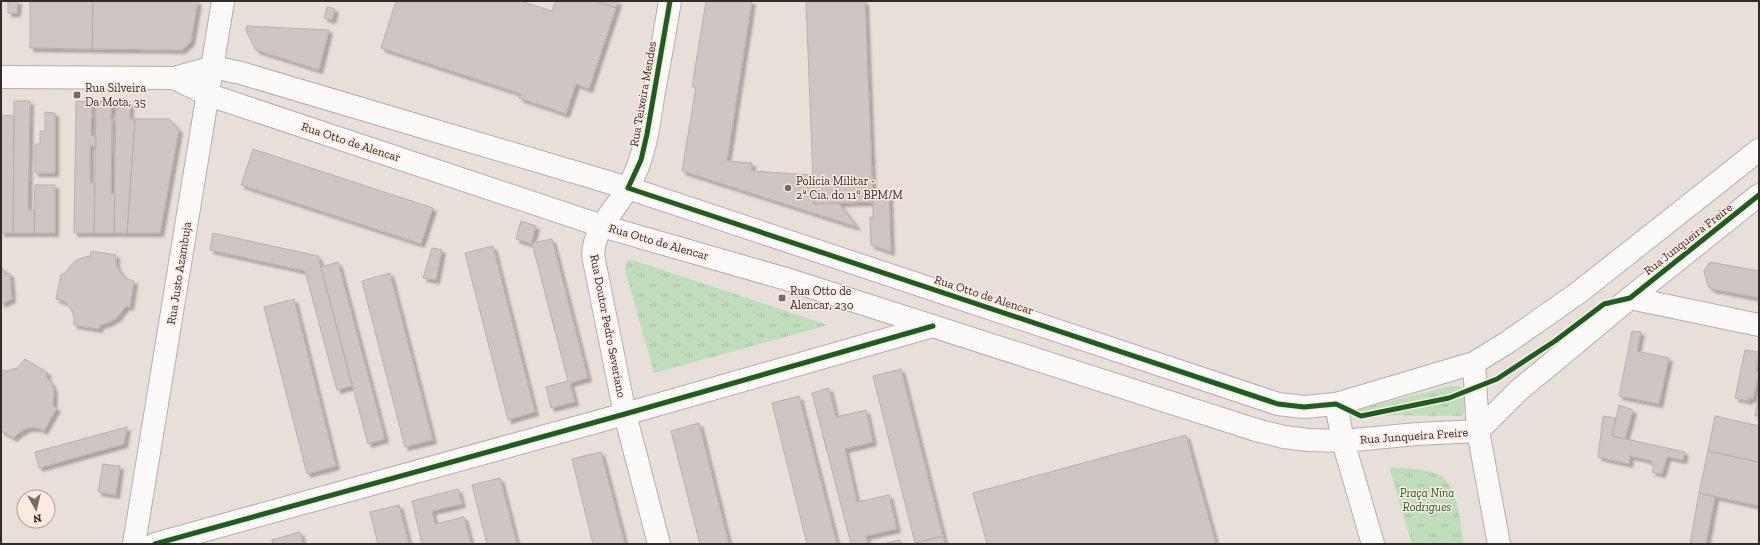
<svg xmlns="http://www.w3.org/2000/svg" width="1760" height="545" font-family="'Zilla Slab',serif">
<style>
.park{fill:url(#park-tufts)}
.building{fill:#cec6c2;stroke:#b8b1ad;filter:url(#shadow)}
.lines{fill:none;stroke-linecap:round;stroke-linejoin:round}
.street-casing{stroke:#b5aeaa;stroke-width:24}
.secondary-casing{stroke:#b5aeaa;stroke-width:24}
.street{stroke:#fcfaf9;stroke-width:22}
.secondary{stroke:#fcfaf9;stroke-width:22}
.cycleway-casing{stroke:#fceae1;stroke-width:8}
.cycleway{stroke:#1b5e20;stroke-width:5}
.poi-dot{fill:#726b67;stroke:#fceae1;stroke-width:1.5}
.labels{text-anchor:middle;stroke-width:3;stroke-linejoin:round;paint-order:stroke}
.poi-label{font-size:12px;fill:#322c29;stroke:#fceae1;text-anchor:start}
.street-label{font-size:12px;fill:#322c29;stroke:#fceae1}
.park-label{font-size:12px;font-style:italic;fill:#1c5e28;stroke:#fceae1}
</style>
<defs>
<pattern id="park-tufts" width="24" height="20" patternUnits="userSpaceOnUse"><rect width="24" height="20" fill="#bfdcbb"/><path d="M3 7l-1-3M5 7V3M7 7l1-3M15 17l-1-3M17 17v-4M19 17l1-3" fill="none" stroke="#a5bda1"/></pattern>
<filter id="shadow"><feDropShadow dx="3.5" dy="3.5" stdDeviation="1" flood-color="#0004"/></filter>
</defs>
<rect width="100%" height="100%" fill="#e8dfda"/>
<path class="park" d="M627,261H635L828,325L654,373L625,269Z
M1451,386H1459L1466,394L1468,405L1462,416L1354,415L1353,412L1356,410Z
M1389,467C1403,469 1426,468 1438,474C1458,483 1460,524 1464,544H1412Z"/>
<path class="building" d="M8,1H18L17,13H8Z
M30,1H93L92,49L30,48Z
M93,1H198L191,42L182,50L92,49Z
M396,1H521L552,11L555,1H595L616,8L589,89L576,84L566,114L519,98L521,94L381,48Z
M595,1H618L616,8Z
M706,1H752L727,161L752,163V171L813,175L814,204L839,203L857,227L682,171L696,87H692Z
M806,1H865L873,202L814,204Z
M327,7L335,9L332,20L324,18Z
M247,26L329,30L319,70L256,50L246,31Z
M14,101H30L28,210H35L34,233H13Z
M76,101L92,102L91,136H96V146H90V183H95L94,233H74Z
M96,101H113L110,119H112L111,194H115L114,233H94Z
M116,101L130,102V119H135L127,233H114Z
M45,112L55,113V173H35V144H40V131H45Z
M1,115L14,116L13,233H1Z
M135,119H169L179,130L160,233H127Z
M253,149L433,208L421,244L241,185Z
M35,185H55V233H34Z
M873,194H889L891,252L871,245L870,217H873Z
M521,221L536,226L531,244L516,239Z
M213,233L318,256L352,386L337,390L305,271L210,250Z
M552,239L588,378L570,383L575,402L551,408L546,387L568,381L532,243Z
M493,246L535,412L508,420L465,253Z
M432,248L442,250L436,280L423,278Z
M91,251L116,255V265L120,272L127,279L134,281L130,307L126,306L117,318L108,323L100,325L99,329L74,325V316L70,307L65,302L56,299L61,274H64L71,265L78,259L90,256Z
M338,262L385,439L368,444L321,267Z
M1710,262L1759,271V298L1712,289L1708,286L1704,271Z
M1,266L5,274L10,273L12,299L1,304Z
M390,273L433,440L405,447L362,281Z
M294,299L336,466L307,474L264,307Z
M1632,331L1641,332L1637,351L1669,358L1659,404L1619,396Z
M1745,350L1759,352L1756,371L1759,372L1753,399L1749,398V401L1735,398Z
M25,359L48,373L46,376L52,384L54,391L53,406L57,408L44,431L38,428H28L19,433L14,438L1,431V370L7,371L17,368Z
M901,369L943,536L915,543L873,376Z
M829,388L836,417L866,410L873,442L845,449L857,502L889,495L897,529L866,536L868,544H851L812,393Z
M1759,393V416H1755Z
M799,396L837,544H807L772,403Z
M1619,405L1633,410L1625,439L1612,436Z
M1603,416L1616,418L1612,436L1685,452L1683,460L1667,457L1662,474L1652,472L1654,466L1651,465L1652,461L1630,456L1629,464L1598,457Z
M1715,416L1759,426V462L1708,451Z
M699,423L729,544H700L671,431Z
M127,427L124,444L39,468L35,452Z
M1186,435L1216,544H987L973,493Z
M1708,451L1759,462V506L1699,493Z
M601,452L625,544H593L572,459Z
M103,464L120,466L116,495L98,492Z
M500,478L517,544H487L472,485Z
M458,489L462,504L432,511L435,524L464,517L471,544H422L412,501Z
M1699,493L1715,497L1706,544H1690Z
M399,505L409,544H378L370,512Z
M300,532L303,544H273L272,540Z
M943,536L945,544H915V543Z
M900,540L901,544H882Z"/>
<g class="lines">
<defs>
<path id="street" d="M1630,298L1759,325
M134,544L223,1
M155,544L625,414L933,326
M659,544L625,414L593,255C594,228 615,210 628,188C645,158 649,125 654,91C660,61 665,31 670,1"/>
<path id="secondary" d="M1,77L174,78L213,67L241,73L628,188L1278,404L1304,407L1336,404L1474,363L1508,342L1578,293L1759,150
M174,78L209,95L602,226L786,279L1256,430L1284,437L1308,440L1343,441L1417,434L1478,431L1518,391L1630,298L1759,195
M1474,363L1478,431L1499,544
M1336,404L1343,441L1373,544"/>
</defs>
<use href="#street" class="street-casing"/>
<use href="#secondary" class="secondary-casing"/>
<use href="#street" class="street"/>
<use href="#secondary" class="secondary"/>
<defs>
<path id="cycleway" d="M670,1L647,134L641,160L628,188L1278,404L1304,407L1336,404L1361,416L1449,398L1497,379L1555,341L1604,304L1630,298L1759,195
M155,544L625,414L933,326"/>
</defs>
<use href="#cycleway" class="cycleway-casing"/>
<use href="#cycleway" class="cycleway"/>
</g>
<g class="poi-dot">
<rect x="73" y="91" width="8" height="8" rx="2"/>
<circle cx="788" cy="188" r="4"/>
<rect x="778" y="294" width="8" height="8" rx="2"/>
</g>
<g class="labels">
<g class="poi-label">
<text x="85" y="92">Rua Silveira<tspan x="85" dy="14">Da Mota, 35</tspan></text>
<text x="796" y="185">Polícia Militar -<tspan x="796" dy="14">2ª Cia. do 11º BPM/M</tspan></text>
<text x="790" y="295">Rua Otto de<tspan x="790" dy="14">Alencar, 230</tspan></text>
</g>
<g class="street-label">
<text transform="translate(643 94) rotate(-80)" y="4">Rua Teixeira Mendes</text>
<text transform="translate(351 142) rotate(18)" y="4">Rua Otto de Alencar</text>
<text transform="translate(1688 239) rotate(-38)" y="4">Rua Junqueira Freire</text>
<text transform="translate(659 242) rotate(16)" y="4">Rua Otto de Alencar</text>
<text transform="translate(179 273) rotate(-81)" y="4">Rua Justo Azambuja</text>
<text transform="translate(984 295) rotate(18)" y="4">Rua Otto de Alencar</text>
<text transform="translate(608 326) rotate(79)" y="4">Rua Doutor Pedro Severiano</text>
<text transform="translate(1414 436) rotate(-4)" y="4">Rua Junqueira Freire</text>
</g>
<g class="park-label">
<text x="1427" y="497">Praça Nina<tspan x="1427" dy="14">Rodrigues</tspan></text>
</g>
</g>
<rect width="1760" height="545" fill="none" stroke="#322c29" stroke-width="4"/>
<g transform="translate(36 509) rotate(172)"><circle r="19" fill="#fceae1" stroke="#ab9e97"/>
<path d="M0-3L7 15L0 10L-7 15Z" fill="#726b67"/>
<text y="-6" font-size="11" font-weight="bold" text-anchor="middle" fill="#322c29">N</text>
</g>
</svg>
